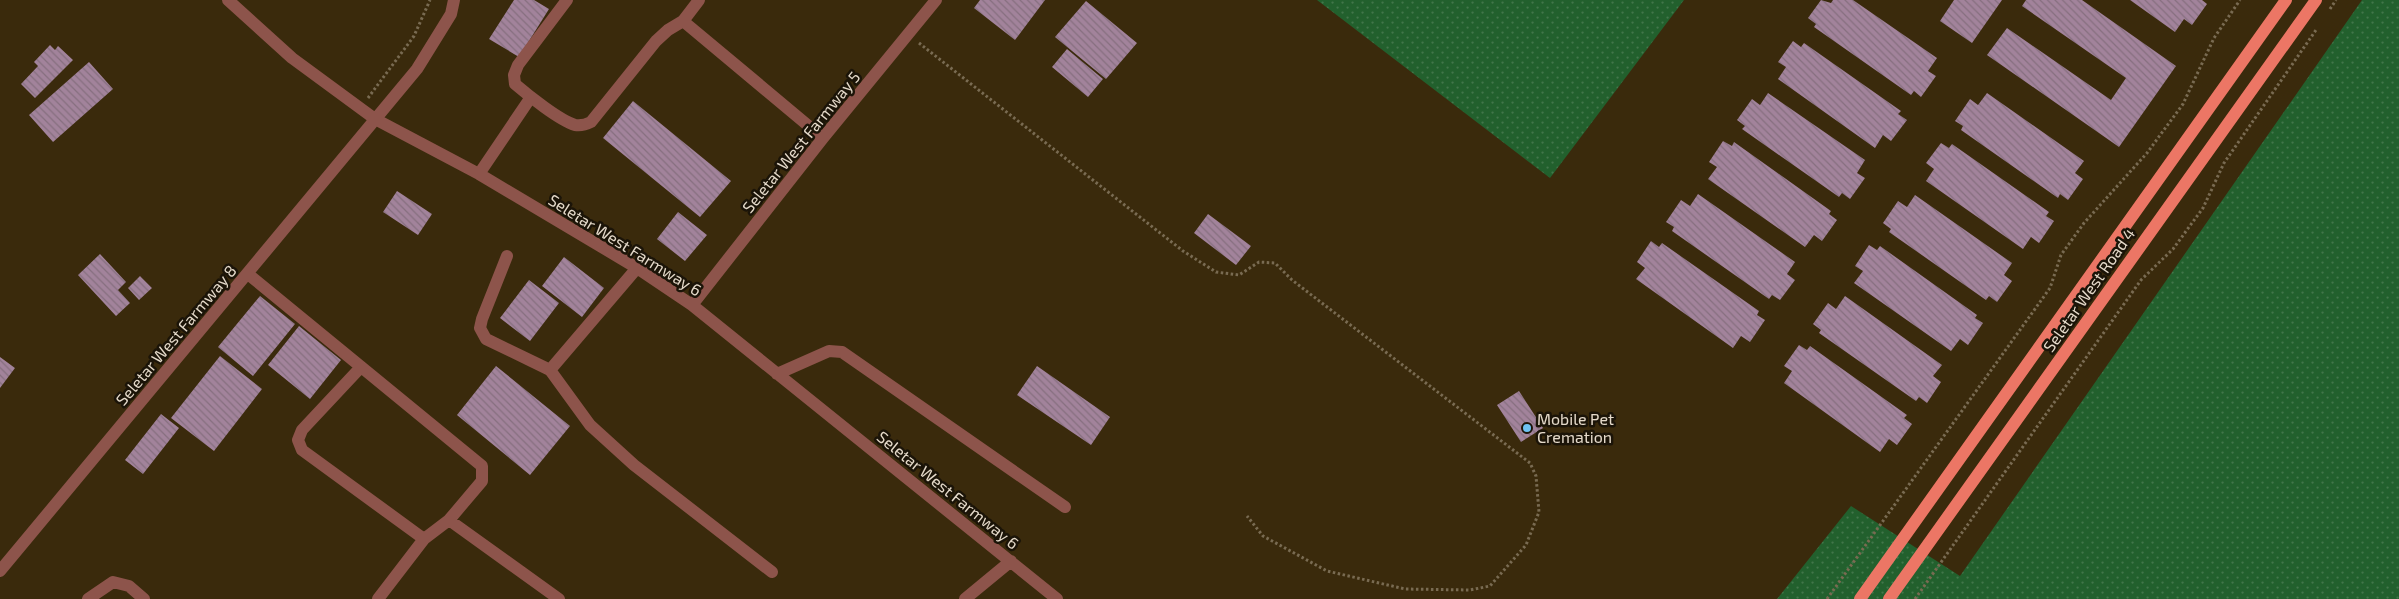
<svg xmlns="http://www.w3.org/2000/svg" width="2399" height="599" font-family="'Exo 2',sans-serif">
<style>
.grass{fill:url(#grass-dots)}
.building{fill:url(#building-back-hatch)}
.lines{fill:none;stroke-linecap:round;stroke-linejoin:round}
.path{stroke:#796b52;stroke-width:3;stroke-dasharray:2.5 2.5;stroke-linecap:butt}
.minor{stroke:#8d544b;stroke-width:12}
.major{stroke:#ec7665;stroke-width:12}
.poi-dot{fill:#6ec2f3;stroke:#1b1408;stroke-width:2}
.labels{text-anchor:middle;stroke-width:5;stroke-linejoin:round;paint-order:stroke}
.street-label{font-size:16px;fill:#e5daca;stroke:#1b1408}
.poi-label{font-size:16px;fill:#e5daca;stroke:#1b1408;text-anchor:start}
</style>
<defs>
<pattern id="grass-dots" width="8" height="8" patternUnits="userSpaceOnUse" patternTransform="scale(1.25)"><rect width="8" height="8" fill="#22602d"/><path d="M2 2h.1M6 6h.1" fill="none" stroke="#42764a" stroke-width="1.8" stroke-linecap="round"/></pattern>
<pattern id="building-back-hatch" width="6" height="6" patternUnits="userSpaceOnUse" patternTransform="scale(1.25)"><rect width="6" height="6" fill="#a2839b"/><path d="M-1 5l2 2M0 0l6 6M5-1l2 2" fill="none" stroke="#866f7f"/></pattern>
</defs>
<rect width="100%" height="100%" fill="#3a2a0c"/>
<path class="grass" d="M1317,0H1684L1550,178Z
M2362,0H2399V599H1777L1851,506L1960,576Z"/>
<path class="building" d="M514,0H534L549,9L519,57L489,39Z
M980,0H1045L1015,40L974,8Z
M1821,0L1831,3L1833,0H1853L1937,58L1928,71L1936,76L1921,97L1914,91L1911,95L1814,27L1816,24L1808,18Z
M1954,0H2002L1972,43L1940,21Z
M2026,0H2082L2176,66L2119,147L1987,55L2007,28L2111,100L2126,78L2022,6Z
M2130,0H2202L2207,4L2192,25L2184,19L2175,32Z
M1086,1L1137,43L1106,79L1055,37Z
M1793,41L1801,47L1804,43L1901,111L1898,114L1907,120L1891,141L1883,135L1875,148L1778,79L1786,67L1778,62Z
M50,45L55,50L58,46L73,60L35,98L21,84L38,66L34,62Z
M1067,49L1103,79L1088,97L1052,67Z
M89,62L113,89L53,142L29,115Z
M1768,93L1865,160L1857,173L1865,178L1850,199L1842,193L1839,197L1742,129L1745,126L1737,120L1752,99L1760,105Z
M1987,93L2084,161L2075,173L2083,179L2068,200L2060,194L2058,198L1961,130L1963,126L1955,121L1970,99L1978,105Z
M633,101L731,181L700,217L603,138Z
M1723,141L1732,146L1734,142L1831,211L1829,214L1837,220L1822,241L1814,235L1805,247L1708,179L1717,167L1709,162Z
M1941,143L1949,148L1952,144L2049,212L2046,216L2054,221L2039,243L2031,237L2023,249L1926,181L1934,169L1926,163Z
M397,191L432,214L418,235L383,212Z
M1698,194L1795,262L1787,274L1795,280L1780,300L1772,295L1769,299L1672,231L1674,227L1666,222L1681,200L1690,206Z
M1915,195L2012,263L2004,275L2012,281L1997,302L1989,296L1986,300L1889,232L1891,229L1883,223L1898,201L1907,207Z
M678,212L707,235L685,261L657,239Z
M1208,214L1251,246L1236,265L1194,233Z
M1651,241L1659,247L1662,243L1759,311L1757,315L1765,320L1750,342L1741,336L1733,348L1636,279L1645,268L1637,262Z
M1869,245L1877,250L1880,246L1977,315L1975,318L1983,323L1968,345L1960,339L1951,351L1854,283L1863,271L1855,266Z
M100,254L126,282L118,290L130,303L116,316L78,275Z
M564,257L604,288L582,317L542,286Z
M140,276L152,288L139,300L128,288Z
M529,280L559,303L530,341L500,318Z
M260,296L295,324L253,376L218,347Z
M1845,296L1942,365L1933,376L1941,382L1927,403L1919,397L1916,401L1819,333L1821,330L1813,324L1828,303L1836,309Z
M299,326L341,360L310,399L268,365Z
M1799,345L1807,350L1810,346L1907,415L1904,418L1912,424L1897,445L1889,439L1880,452L1784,383L1792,371L1784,366Z
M220,356L262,389L214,451L171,418Z
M0,357L15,368L0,388Z
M496,366L570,426L530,475L457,415Z
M1037,366L1110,417L1091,445L1017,395Z
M1519,391L1543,428L1521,442L1497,405Z
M161,414L179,428L143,474L125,460Z"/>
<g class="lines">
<path class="path" d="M2330,9L2336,0
M919,43L1183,251L1216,272L1239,275L1259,262L1275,263L1292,280L1530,463L1536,476L1539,512L1526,545L1490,586L1470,590L1405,589L1327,571L1263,536L1247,516
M368,98L414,36L430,0
M1827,599L2050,288L2061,255L2084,223L2147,153L2183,104L2214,38L2240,0
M1915,599L2141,280L2173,249L2203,208L2224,163L2316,30"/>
<path class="minor" d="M228,0L292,58L375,119L479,174L637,268L692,305L1057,599
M567,0L518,65L514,75L515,84C529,96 559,120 575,125C581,126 585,125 591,122L656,41L668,30L683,21L699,0
M683,21L823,138
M479,174L531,97
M507,256L482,319L480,328L486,339L550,370L590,425L634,465L772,572
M248,274L482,466V481L449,520L424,539L378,599
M692,305L823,138L936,0
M361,367L302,430L298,440L302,450L424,539
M550,370L637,268
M777,374L829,351L842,352L1065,507
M449,520L559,599
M0,571L417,69L451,14L454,0
M88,599L113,582L129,586L144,599
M965,599L1011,561"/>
<path class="major" d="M1860,599L2286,0
M1889,599L2316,0"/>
</g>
<circle class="poi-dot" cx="1527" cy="428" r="5"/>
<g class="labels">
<g class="street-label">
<text transform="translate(801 142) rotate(-51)" y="6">Seletar West Farmway 5</text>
<text transform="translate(625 245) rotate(32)" y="6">Seletar West Farmway 6</text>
<text transform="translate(2089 290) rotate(-55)" y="6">Seletar West Road 4</text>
<text transform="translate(176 335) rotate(-50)" y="6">Seletar West Farmway 8</text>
<text transform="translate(948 490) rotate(39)" y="6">Seletar West Farmway 6</text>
</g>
<g class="poi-label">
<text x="1537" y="425">Mobile Pet<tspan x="1537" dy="18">Cremation</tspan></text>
</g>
</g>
</svg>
